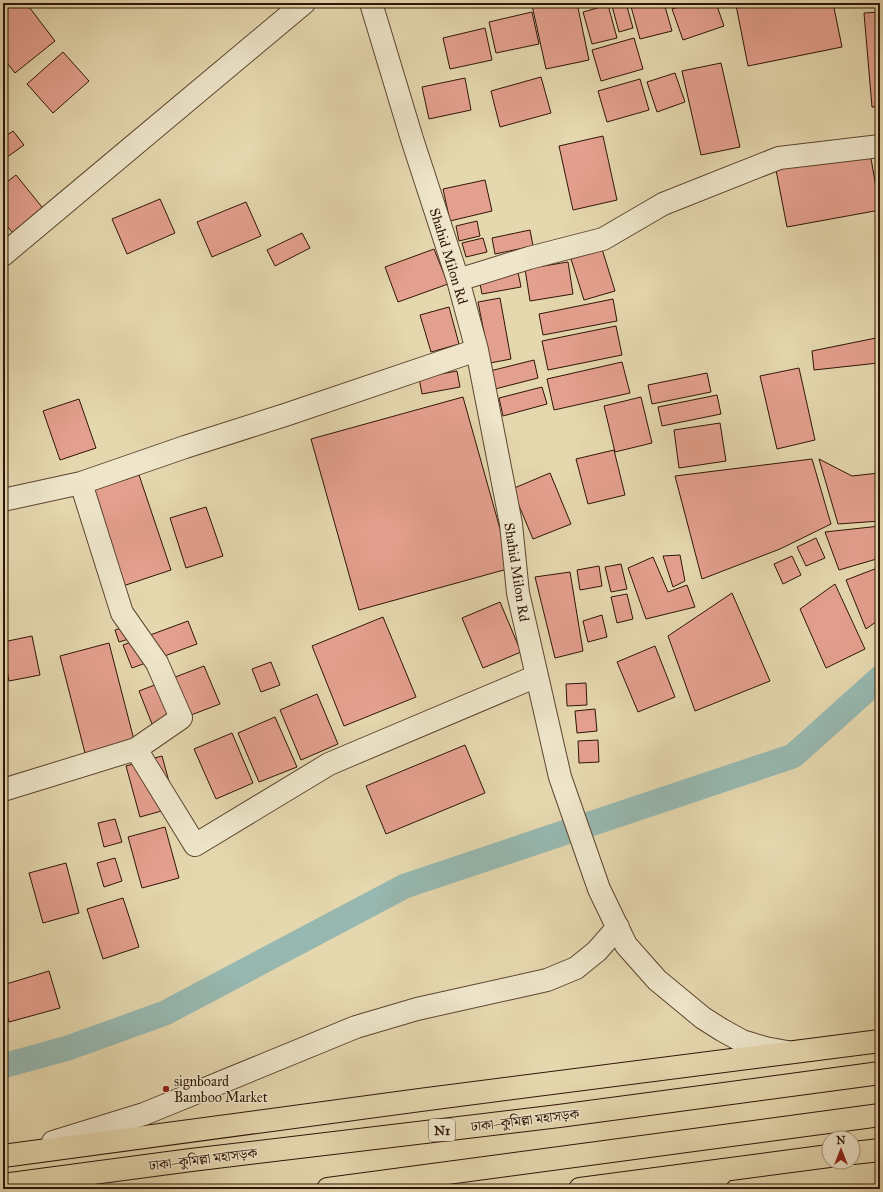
<svg xmlns="http://www.w3.org/2000/svg" width="883" height="1192" font-family="'IM FELL Great Primer','Noto Serif Bengali',serif">
<style>
.lines{fill:none;stroke-linecap:round;stroke-linejoin:round}
.canal{stroke:#97b8b0;stroke-width:25}
.building{fill:#e4a08e;stroke:#2f1506}
.street-casing{stroke:#5c4630;stroke-width:24}
.primary-casing{stroke:#2f1506;stroke-width:24}
.highway-casing{stroke:#2f1506;stroke-width:24}
.street{stroke:#eee5ca;stroke-width:22}
.primary{stroke:#e5d7ae;stroke-width:22}
.highway{stroke:#e5d7ae;stroke-width:22}
.poi-dot{fill:#8f2418;stroke:#eee5ca;stroke-width:1.5}
.labels{text-anchor:middle;stroke-width:3;stroke-linejoin:round;paint-order:stroke}
.shield{fill:#eee5ca;stroke:#685341;stroke-width:1}
.shield-label{font-size:13px;font-weight:bold;fill:#2f1506}
.street-label{font-size:14px;fill:#2f1506;stroke:#eee5ca}
.poi-label{font-size:14px;fill:#2f1506;stroke:#eee5ca;text-anchor:start}
</style>
<rect width="100%" height="100%" fill="#e5d7ae"/>
<filter id="stains"><feTurbulence type="fractalNoise" baseFrequency=".005" numOctaves="4"/><feColorMatrix values="0 0 0 0 .2 0 0 0 0 .09 0 0 0 0 .02 0 0 0 .5 -.17"/></filter>
<radialGradient id="worn" r=".72"><stop offset=".6" stop-color="#630" stop-opacity="0"/><stop offset="1" stop-color="#630" stop-opacity=".3"/></radialGradient>
<g class="lines">
<path class="canal" d="M3,1066L68,1048L165,1013L405,886L793,756L880,678"/>
</g>
<path class="building" d="M3,3H26L55,41L15,73L3,58Z
M543,3H577L589,60L546,69L532,5Z
M622,3H626L633,28L619,32L612,6Z
M630,3H664L672,31L640,39Z
M691,3H716L724,26L683,40L672,9Z
M746,3H833L842,47L748,66L736,5Z
M608,5L617,38L592,44L583,12Z
M532,12L539,44L496,53L489,22Z
M880,12V107H872L864,13Z
M485,28L492,60L450,69L443,38Z
M634,38L643,69L601,81L592,50Z
M63,52L89,81L53,113L27,84Z
M721,63L740,147L701,155L682,71Z
M675,73L685,102L657,112L647,82Z
M541,77L551,113L500,127L491,91Z
M465,78L471,110L429,119L422,87Z
M640,79L649,110L607,122L598,91Z
M13,131L24,145L3,160V138Z
M603,136L617,200L573,210L559,146Z
M870,153L880,210L787,227L776,170Z
M16,175L46,212L16,237L3,221V185Z
M485,180L492,211L450,221L443,189Z
M160,199L175,233L127,254L112,219Z
M246,202L261,236L212,257L197,222Z
M477,221L480,236L459,241L456,226Z
M530,230L533,246L495,254L492,238Z
M302,233L310,248L275,266L267,250Z
M483,238L487,252L466,257L462,243Z
M434,249L448,284L398,302L385,267Z
M602,249L615,291L584,300L571,259Z
M568,262L573,294L530,301L525,269Z
M518,272L521,287L482,294L479,279Z
M500,298L511,359L490,363L478,302Z
M613,299L617,321L543,335L539,314Z
M449,307L459,344L431,352L420,315Z
M616,326L622,355L548,370L542,341Z
M876,338L878,363L814,370L812,351Z
M534,360L538,378L495,389L490,371Z
M622,362L630,393L554,410L547,379Z
M799,368L815,440L777,449L760,376Z
M457,371L460,387L422,394L419,378Z
M707,373L711,392L652,404L648,385Z
M542,387L547,404L503,416L499,398Z
M717,395L721,414L662,426L658,407Z
M463,397L511,568L359,610L311,439Z
M641,397L652,443L615,452L604,406Z
M79,399L96,448L60,460L43,411Z
M720,423L726,461L679,468L674,430Z
M614,450L625,495L588,504L576,459Z
M812,459L831,524L780,549L702,579L675,476Z
M819,459L852,476L879,473L880,521L838,524Z
M550,473L571,524L533,539L512,489Z
M139,475L171,570L123,586L91,491Z
M206,507L223,556L186,568L170,518Z
M880,526V558L839,570L825,532Z
M816,538L825,558L806,566L797,547Z
M680,555L685,581L673,587L663,556Z
M792,556L801,575L783,584L774,564Z
M653,557L668,592L687,585L695,607L646,619L628,568Z
M621,564L627,589L611,592L605,567Z
M599,566L602,586L580,590L577,570Z
M880,567V619L866,629L846,580Z
M570,572L583,651L555,658L535,577Z
M835,584L865,649L826,668L800,609Z
M732,593L770,681L695,711L668,636Z
M627,594L633,619L617,623L611,597Z
M500,602L521,652L483,668L462,618Z
M602,615L607,637L588,642L583,621Z
M383,617L416,697L344,726L312,646Z
M188,621L197,644L132,668L123,645Z
M138,623L142,635L119,642L115,630Z
M32,636L40,675L9,681L3,650V642Z
M109,643L134,740L85,753L60,656Z
M655,646L675,697L638,712L617,662Z
M271,662L280,685L261,692L252,669Z
M204,666L220,704L154,729L139,691Z
M586,683L587,705L567,706L566,684Z
M317,694L338,744L301,760L280,710Z
M595,709L597,731L577,733L575,711Z
M275,717L297,767L259,782L238,733Z
M232,733L253,783L216,799L194,749Z
M598,740L599,762L579,763L578,741Z
M465,745L485,793L386,834L366,786Z
M162,756L176,807L140,817L126,766Z
M115,819L122,842L104,847L98,823Z
M165,827L179,878L142,888L128,837Z
M115,858L122,881L104,887L97,863Z
M66,863L79,913L43,923L29,873Z
M123,898L139,947L103,959L87,909Z
M49,971L60,1008L9,1022L3,1001V985Z"/>
<g class="lines">
<defs>
<path id="street" d="M371,3L412,139L458,280L477,350L511,524L518,593L560,777L599,889L626,945L657,980L703,1018L722,1030L742,1041L765,1048L787,1052
M3,255L304,3
M458,280L529,258L603,239L663,204L779,158L880,146
M81,483L185,447L285,415L477,350
M3,500L81,483L122,613L157,663L181,718L136,749L3,790
M136,749L195,845L329,764L537,676
M53,1142L144,1114L356,1027L417,1009L547,980L576,968L597,951L618,927"/>
<path id="primary" d="M708,1189L724,1170"/>
<path id="highway" d="M853,1153L880,1150
M3,1156L420,1100L880,1041
M3,1185L191,1160L559,1116L880,1073
M328,1189L880,1115
M580,1189L829,1156"/>
</defs>
<use href="#street" class="street-casing"/>
<use href="#primary" class="primary-casing"/>
<use href="#highway" class="highway-casing"/>
<use href="#street" class="street"/>
<use href="#primary" class="primary"/>
<use href="#highway" class="highway"/>
</g>
<circle class="poi-dot" cx="166" cy="1089" r="4"/>
<g class="labels">
<rect class="shield" x="429" y="1119" width="26" height="22" rx="3"/>
<g class="shield-label">
<text x="442" y="1135">N1</text>
</g>
<g class="street-label">
<text transform="translate(449 256) rotate(73)" y="5">Shahid Milon Rd</text>
<text transform="translate(517 572) rotate(81)" y="5">Shahid Milon Rd</text>
<text transform="translate(525 1120) rotate(-7)" y="5">ঢাকা–কুমিল্লা মহাসড়ক</text>
<text transform="translate(203 1159) rotate(-7)" y="5">ঢাকা–কুমিল্লা মহাসড়ক</text>
</g>
<g class="poi-label">
<text x="174" y="1086">signboard<tspan x="174" dy="16">Bamboo Market</tspan></text>
</g>
</g>
<rect width="883" height="1192" fill="none" stroke="#e5d7ae" stroke-width="16"/>
<rect x="4" y="4" width="875" height="1184" fill="none" stroke="#2f1506" stroke-width="2"/>
<rect x="8" y="8" width="867" height="1176" fill="none" stroke="#2f1506"/>
<g transform="translate(841 1150)"><circle r="19" fill="#eee5ca" stroke="#a2927c"/>
<path d="M0-3L7 15L0 10L-7 15Z" fill="#8f2418"/>
<text y="-6" font-size="11" font-weight="bold" text-anchor="middle" fill="#2f1506">N</text>
</g>
<rect width="100%" height="100%" filter="url(#stains)"/>
<rect width="100%" height="100%" fill="url(#worn)"/>
</svg>
